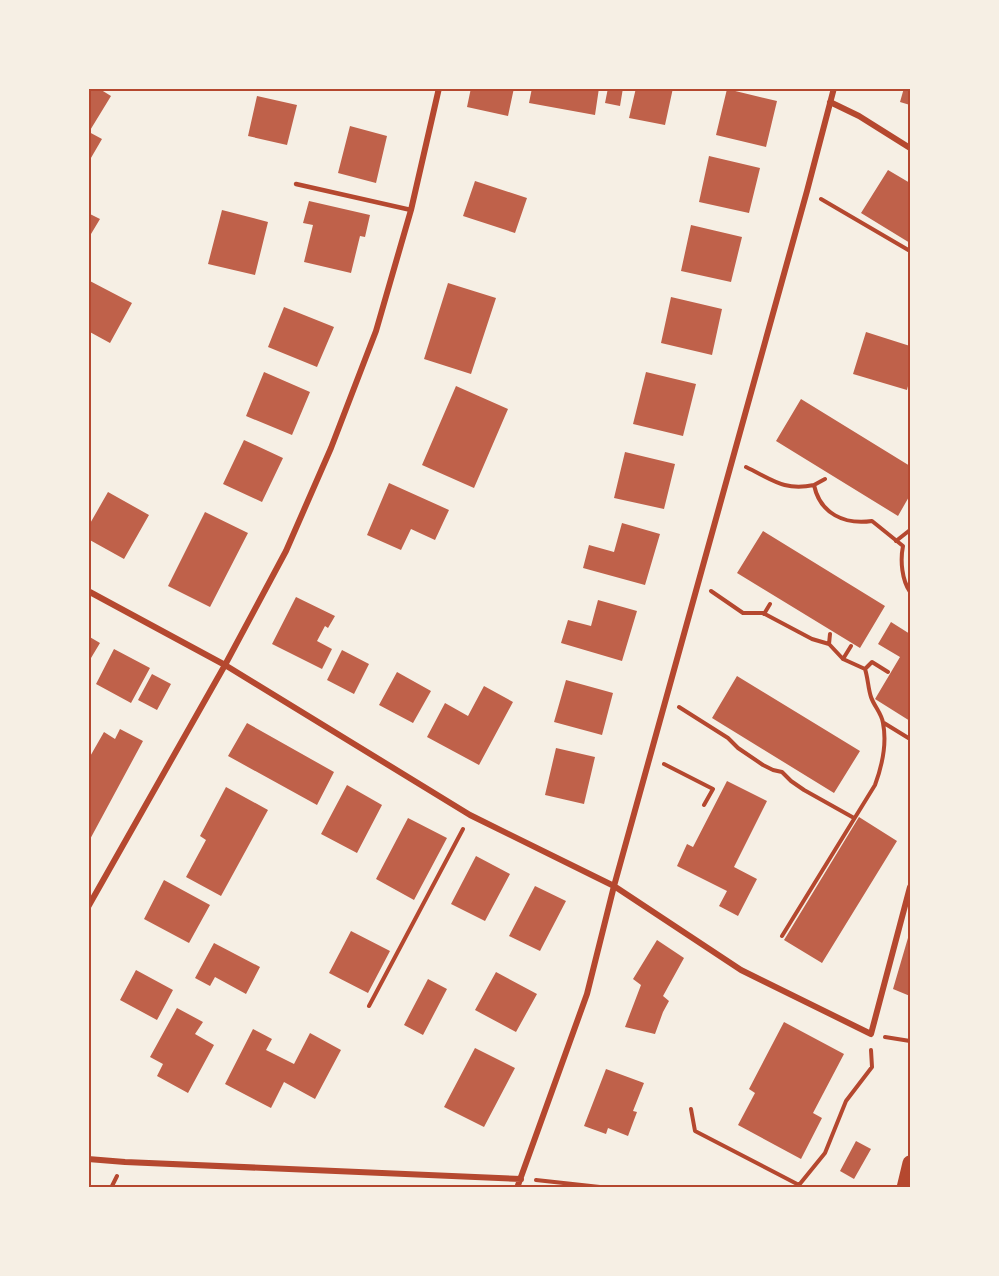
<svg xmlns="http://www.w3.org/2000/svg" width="999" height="1276" font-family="'Zilla Slab',serif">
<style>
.building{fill:#bf614a}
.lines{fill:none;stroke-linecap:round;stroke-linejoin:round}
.path{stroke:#b5482f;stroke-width:4}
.service{stroke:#b5482f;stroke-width:4.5}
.minor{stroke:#b5482f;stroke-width:6}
.primary{stroke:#b5482f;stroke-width:15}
.neatline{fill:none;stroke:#b5482f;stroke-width:2}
</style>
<rect width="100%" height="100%" fill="#f6efe4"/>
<path class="building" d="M88,88H98L111,96L89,132L102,139L88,163Z
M471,88H514L508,116L467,107Z
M532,88H599L595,115L529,103Z
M608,88H623L620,106L605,103Z
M636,88H673L665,125L629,118Z
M904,88H910V105L900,102Z
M727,89L777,101L766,147L716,135Z
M257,96L297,105L287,145L248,136Z
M350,126L387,136L376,183L338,173Z
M709,156L760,168L749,213L699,202Z
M888,170L910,183V243L861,213Z
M475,181L527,198L515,233L463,216Z
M309,201L370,215L365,237L360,236L351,273L304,262L313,225L303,223Z
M222,210L268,222L255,275L208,264Z
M88,213L100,219L88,239Z
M691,225L742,237L731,282L681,271Z
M88,280L132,303L110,343L88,331Z
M448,283L496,298L471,374L424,359Z
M671,297L722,309L712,355L661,343Z
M284,307L334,327L317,367L268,347Z
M866,332L910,346V378L907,390L853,374Z
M264,372L310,392L292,435L246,416Z
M646,372L696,384L683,436L633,424Z
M456,386L508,409L474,488L422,465Z
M801,399L910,466V495L898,516L776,441Z
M244,440L283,458L262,502L223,484Z
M625,452L675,464L664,509L614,498Z
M389,483L449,510L435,540L411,529L401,550L367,535Z
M108,492L149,515L124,559L88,539V527Z
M205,512L248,533L210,607L168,586Z
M622,523L660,534L645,585L583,568L589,545L614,552Z
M763,531L885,606L860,648L737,573Z
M296,597L335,616L328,628L325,626L317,641L332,649L322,669L272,644Z
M598,600L637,611L622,661L561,643L568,620L591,626Z
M891,622L910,634V721L875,699L900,657L878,644Z
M88,636L100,643L88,663Z
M114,649L150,668L131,703L96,684Z
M342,650L369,664L354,694L327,680Z
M397,672L431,691L413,723L379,705Z
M152,674L171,684L157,710L138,700Z
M737,676L860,751L834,793L712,718Z
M566,680L613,693L602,735L554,722Z
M484,686L513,702L479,765L427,737L445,703L468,716Z
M247,723L334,772L317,805L228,756Z
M120,729L143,741L88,843V760L104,732L115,739Z
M556,748L595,757L584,804L545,795Z
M727,781L767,801L734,867L757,879L738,916L719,906L727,891L677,866L687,844L693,847Z
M347,785L382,805L357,853L321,834Z
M226,787L268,810L221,896L186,877L206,840L200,836Z
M859,817L897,841L822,963L784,940Z
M408,818L447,838L414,900L376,879Z
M476,856L510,874L485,921L451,904Z
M164,880L210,905L189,943L144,919Z
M535,886L566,901L540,951L509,936Z
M351,931L390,951L368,993L329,973Z
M910,931V996L893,989Z
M657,940L684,958L663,996L669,1001L663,1012L655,1034L625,1027L641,985L633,979Z
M214,943L260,967L246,994L215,977L210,986L195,978Z
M136,970L173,990L157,1020L120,1000Z
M496,972L537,994L516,1032L475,1010Z
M428,979L447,989L423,1035L404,1025Z
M177,1008L203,1022L195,1034L214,1045L188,1093L157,1076L163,1064L150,1057Z
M784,1022L844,1054L813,1113L822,1118L801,1159L738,1125L755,1093L749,1089Z
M253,1029L272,1039L266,1050L294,1064L310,1033L341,1050L315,1099L284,1082L271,1108L225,1084Z
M475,1048L515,1068L484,1127L444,1107Z
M606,1069L644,1083L633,1111L637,1112L628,1136L608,1128L606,1134L584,1126Z
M856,1141L871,1149L854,1179L840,1171Z"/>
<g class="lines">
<path class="path" d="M821,199L910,251
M746,467C773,480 784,491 814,485C820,514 845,525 872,521L903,546C900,561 902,580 910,592
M814,485L825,479
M896,541L910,530
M711,591L743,613H763L812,639L829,644L843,659L865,669L872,662L888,672
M764,614L770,604
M829,644L830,634
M843,659L851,646
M679,707L728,738L738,748L763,765L773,770L782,772L791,781L804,790L854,818
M884,723L910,739
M664,764L713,789L704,805
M782,936L875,785C882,766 887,743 883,723C882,714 874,706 871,697C868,688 868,678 865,669
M369,1006L463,829
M885,1037L910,1041
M691,1109L695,1131L799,1185L825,1153L846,1101L872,1067L871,1050
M536,1180L609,1188
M111,1188L117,1176"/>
<path class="service" d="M296,184L411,210"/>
<path class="minor" d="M830,102L859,116L910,148
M88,591L225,665L470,815L614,886L741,970L871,1034L910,887
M88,907L225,665L286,551L331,448L376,331L411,210L439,88
M88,1159L125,1162L521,1179
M517,1188L587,994L614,886L807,191L834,88"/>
<path class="primary" d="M904,1188L910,1163"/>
</g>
<rect width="999" height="1276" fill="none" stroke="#f6efe4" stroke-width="180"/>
<rect x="90" y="90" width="819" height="1096" class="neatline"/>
</svg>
